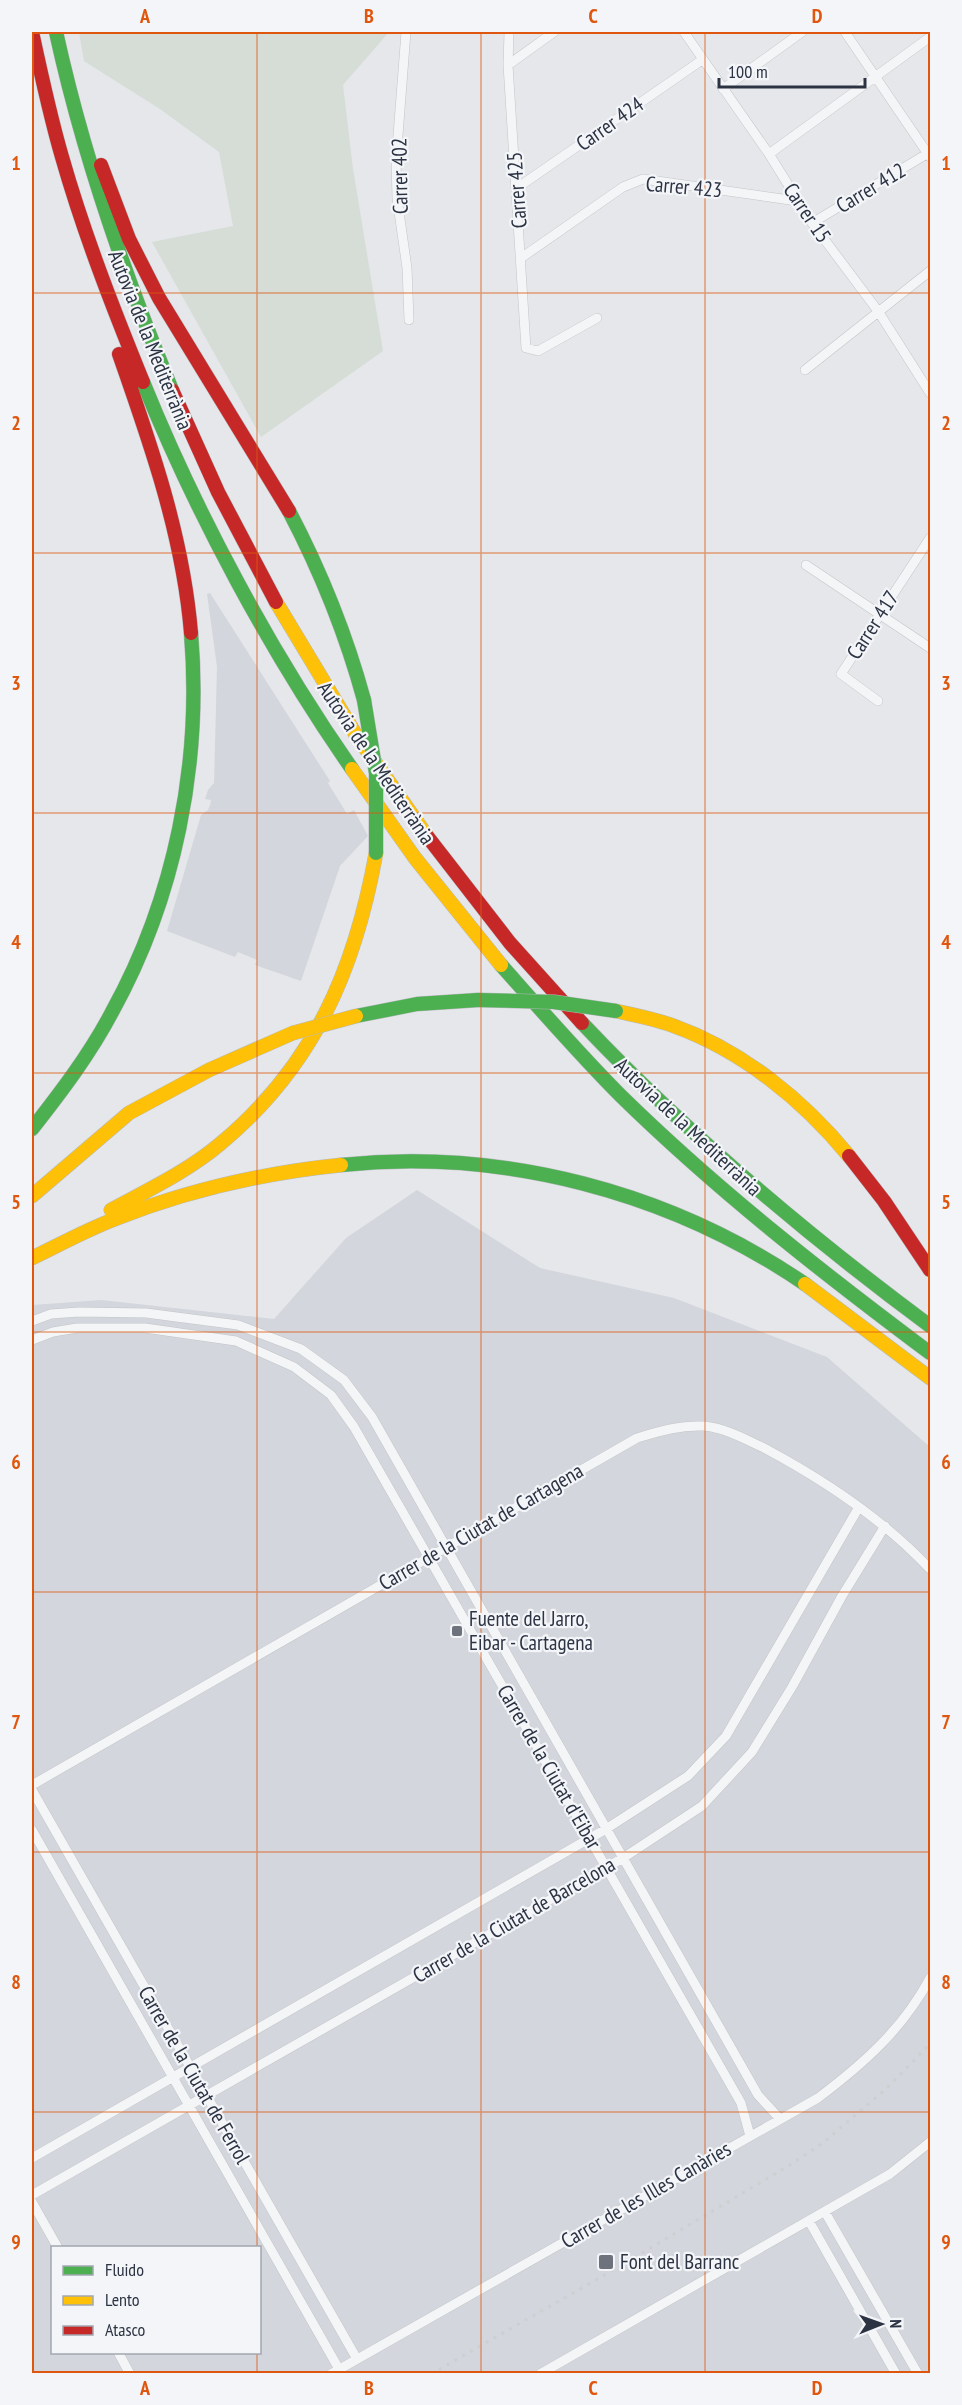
<svg xmlns="http://www.w3.org/2000/svg" width="962" height="2405" font-family="'PT Sans Narrow',sans-serif">
<style>
.built{fill:#d4d6dd;fill-rule:evenodd}
.green{fill:#d5ddd6}
.lines{fill:none;stroke-linecap:round;stroke-linejoin:round}
.street-casing{stroke:#c3c5c8;stroke-width:10}
.fast-casing{stroke:#b7babe;stroke-width:15}
.slow-casing{stroke:#b7babe;stroke-width:15}
.jam-casing{stroke:#b7babe;stroke-width:15}
.street{stroke:#f4f5f6;stroke-width:9}
.fast{stroke:#4caf50;stroke-width:14}
.slow{stroke:#ffc107;stroke-width:14}
.jam{stroke:#c62828;stroke-width:14}
.rail{stroke:#cecfd1;stroke-width:3;stroke-dasharray:3 6;stroke-linecap:butt}
.fast-bridge-casing{stroke:#b7babe;stroke-width:15;stroke-linecap:butt}
.slow-bridge-casing{stroke:#b7babe;stroke-width:15;stroke-linecap:butt}
.fast-bridge{stroke:#4caf50;stroke-width:14}
.slow-bridge{stroke:#ffc107;stroke-width:14}
.grid{fill:none;stroke:#df570f;stroke-width:1.5;stroke-opacity:0.55}
.poi-dot{fill:#6d727d;stroke:#f3f5f8;stroke-width:2}
.labels{text-anchor:middle;stroke-width:4.5;stroke-linejoin:round;paint-order:stroke}
.street-label{font-size:21px;fill:#2c3343;stroke:#f3f5f8}
.poi-label{font-size:21px;fill:#2c3343;stroke:#f3f5f8;text-anchor:start}
.neatline{fill:none;stroke:#df570f;stroke-width:2}
.grid-label{font-size:20px;text-anchor:middle;font-weight:bold;fill:#df570f}
</style>
<rect width="100%" height="100%" fill="#e5e7ea"/>
<path class="built" d="M210,593L330,781L328,783L347,814L354,810L368,836L340,866L301,981L255,965L257,960L238,952L235,957L167,931L201,815L208,810L210,805L211,800L205,799L208,790L214,783L217,667L207,594Z
M417,1190L540,1268L674,1298L827,1357L930,1447V2373H32V1305L101,1300L274,1319L346,1238ZM52,2248H260V2352H52Z"/>
<path class="green" d="M79,32H389L343,85L353,169L383,351L261,437L152,242L233,226L219,152L160,109L84,61Z"/>
<g class="lines">
<defs>
<path id="street" d="M406,32L396,161L397,198L407,268L409,320
M509,32L508,65L526,348L538,351L597,318
M684,32L769,154L812,223L878,311L930,393
M845,32L930,157
M508,65L554,32
M723,89L802,32
M769,154L930,37
M517,188L702,60
M812,223L930,152
M521,258L623,187L643,179L797,201
M805,370L930,271
M806,565L930,648
M878,701L841,674L930,538
M32,1321L51,1314L79,1312L146,1313L238,1325L301,1349L344,1380L372,1417L758,2095L780,2119
M32,1340L53,1332L77,1328H145L236,1341L294,1367L331,1395L354,1427L741,2103L750,2136
M32,1785L637,1438C660,1431 680,1425 704,1426C725,1428 745,1439 764,1448C824,1480 883,1519 930,1569
M32,1790L357,2359
M32,1830L339,2369
M32,2158L606,1829L688,1776L726,1736L859,1507
M32,2195L623,1858L702,1806L752,1752L792,1687L842,1596L885,1526
M32,2202L58,2248
M825,2212L918,2374
M809,2221L896,2374
M118,2352L130,2374
M331,2374L818,2098C863,2064 903,2029 930,1978
M540,2374L890,2174L930,2142"/>
<path id="fast" d="M56,32C83,155 124,274 172,390
M143,382C196,513 271,653 352,769
M289,511C321,572 346,634 364,700
M501,965C540,1009 579,1054 621,1096C717,1190 823,1273 930,1353
M356,1016L417,1004L478,1000
M582,1023C688,1135 806,1234 930,1326
M32,1129C61,1092 90,1054 112,1012C175,898 202,763 191,633
M341,1165C504,1148 670,1192 805,1284"/>
<path id="slow" d="M276,602L356,735L427,836
M352,769L415,858L501,965
M616,1011C635,1015 655,1019 674,1026C743,1051 803,1100 849,1156
M32,1196L129,1113L209,1070L293,1033
M111,1210C148,1190 188,1171 220,1144C314,1066 355,970 376,853
M32,1258C59,1245 86,1230 115,1219C188,1190 263,1173 341,1165
M805,1284L930,1378"/>
<path id="jam" d="M32,32C41,74 50,116 62,157C84,234 113,308 143,382
M101,165L129,239L159,298L289,511
M119,354C151,445 183,536 191,633
M172,390L218,492L276,602
M427,836L510,943L582,1023
M849,1156L884,1201L930,1270"/>
</defs>
<use href="#street" class="street-casing"/>
<use href="#fast" class="fast-casing"/>
<use href="#slow" class="slow-casing"/>
<use href="#jam" class="jam-casing"/>
<use href="#street" class="street"/>
<use href="#fast" class="fast"/>
<use href="#slow" class="slow"/>
<use href="#jam" class="jam"/>
<path class="rail" d="M431,2374L610,2272L790,2165L824,2142L886,2089L930,2044"/>
<defs>
<path id="fast-bridge" d="M364,700L376,773V853
M478,1000L554,1002L616,1011"/>
<path id="slow-bridge" d="M293,1033L356,1016"/>
</defs>
<use href="#fast-bridge" class="fast-bridge-casing"/>
<use href="#slow-bridge" class="slow-bridge-casing"/>
<use href="#fast-bridge" class="fast-bridge"/>
<use href="#slow-bridge" class="slow-bridge"/>
</g>
<path class="grid" d="M257,32V2248M481,32V2374M705,32V2374M32,293H930M32,553H930M32,813H930M32,1073H930M32,1332H930M32,1592H930M32,1852H930M32,2112H930M257,2352V2374"/>
<g class="poi-dot">
<rect x="451" y="1625" width="12" height="12" rx="3"/>
<rect x="598" y="2254" width="16" height="16" rx="3"/>
</g>
<g class="labels">
<g class="street-label">
<text transform="translate(610 124) rotate(-35)" y="7">Carrer 424</text>
<text transform="translate(400 176) rotate(-91)" y="7">Carrer 402</text>
<text transform="translate(684 187) rotate(5)" y="7">Carrer 423</text>
<text transform="translate(871 188) rotate(-31)" y="7">Carrer 412</text>
<text transform="translate(517 190) rotate(-94)" y="7">Carrer 425</text>
<text transform="translate(807 213) rotate(56)" y="7">Carrer 15</text>
<text transform="translate(150 340) rotate(68)" y="7">Autovia de la Mediterrània</text>
<text transform="translate(873 625) rotate(-57)" y="7">Carrer 417</text>
<text transform="translate(376 763) rotate(56)" y="7">Autovia de la Mediterrània</text>
<text transform="translate(688 1127) rotate(43)" y="7">Autovia de la Mediterrània</text>
<text transform="translate(481 1527) rotate(-30)" y="7">Carrer de la Ciutat de Cartagena</text>
<text transform="translate(549 1767) rotate(60)" y="7">Carrer de la Ciutat d'Eibar</text>
<text transform="translate(514 1920) rotate(-30)" y="7">Carrer de la Ciutat de Barcelona</text>
<text transform="translate(194 2075) rotate(60)" y="7">Carrer de la Ciutat de Ferrol</text>
<text transform="translate(646 2195) rotate(-30)" y="7">Carrer de les Illes Canàries</text>
</g>
<g class="poi-label">
<text x="469" y="1626">Fuente del Jarro,<tspan x="469" dy="24">Eibar - Cartagena</tspan></text>
<text x="620" y="2269">Font del Barranc</text>
</g>
</g>
<rect width="962" height="2405" fill="none" stroke="#f3f5f8" stroke-width="66"/>
<rect x="51" y="2246" width="210" height="108" fill="#f3f5f8" stroke="#a3a7b0" stroke-width="1.5"/>
<rect x="63" y="2266" width="30" height="9" fill="#4caf50" stroke="#a3a7b0" stroke-width="1.5"/>
<text x="105" y="2276" font-size="18" fill="#2c3343">Fluido</text>
<rect x="63" y="2296" width="30" height="9" fill="#ffc107" stroke="#a3a7b0" stroke-width="1.5"/>
<text x="105" y="2306" font-size="18" fill="#2c3343">Lento</text>
<rect x="63" y="2326" width="30" height="9" fill="#c62828" stroke="#a3a7b0" stroke-width="1.5"/>
<text x="105" y="2336" font-size="18" fill="#2c3343">Atasco</text>
<g transform="translate(881 2324) rotate(89)" stroke="#f3f5f8" stroke-width="4.5" paint-order="stroke">
<path d="M0-4.5L10 22L0 15L-10 22Z" fill="#2c3343"/>
<text y="-9" font-size="16" font-weight="bold" text-anchor="middle" fill="#2c3343">N</text>
</g>
<path d="M719 78v9h146v-9" fill="none" stroke="#2c3343" stroke-width="3"/>
<text x="728" y="78" font-size="18" fill="#2c3343" stroke="#f3f5f8" stroke-width="4.5" paint-order="stroke">100 m</text>
<rect x="33" y="33" width="896" height="2339" class="neatline"/>
<g class="grid-label">
<text x="145" y="23">A</text>
<text x="369" y="23">B</text>
<text x="593" y="23">C</text>
<text x="817" y="23">D</text>
<text x="16" y="170">1</text>
<text x="946" y="170">1</text>
<text x="16" y="430">2</text>
<text x="946" y="430">2</text>
<text x="16" y="690">3</text>
<text x="946" y="690">3</text>
<text x="16" y="949">4</text>
<text x="946" y="949">4</text>
<text x="16" y="1209">5</text>
<text x="946" y="1209">5</text>
<text x="16" y="1469">6</text>
<text x="946" y="1469">6</text>
<text x="16" y="1729">7</text>
<text x="946" y="1729">7</text>
<text x="16" y="1989">8</text>
<text x="946" y="1989">8</text>
<text x="16" y="2249">9</text>
<text x="946" y="2249">9</text>
<text x="145" y="2395">A</text>
<text x="369" y="2395">B</text>
<text x="593" y="2395">C</text>
<text x="817" y="2395">D</text>
</g>
</svg>
